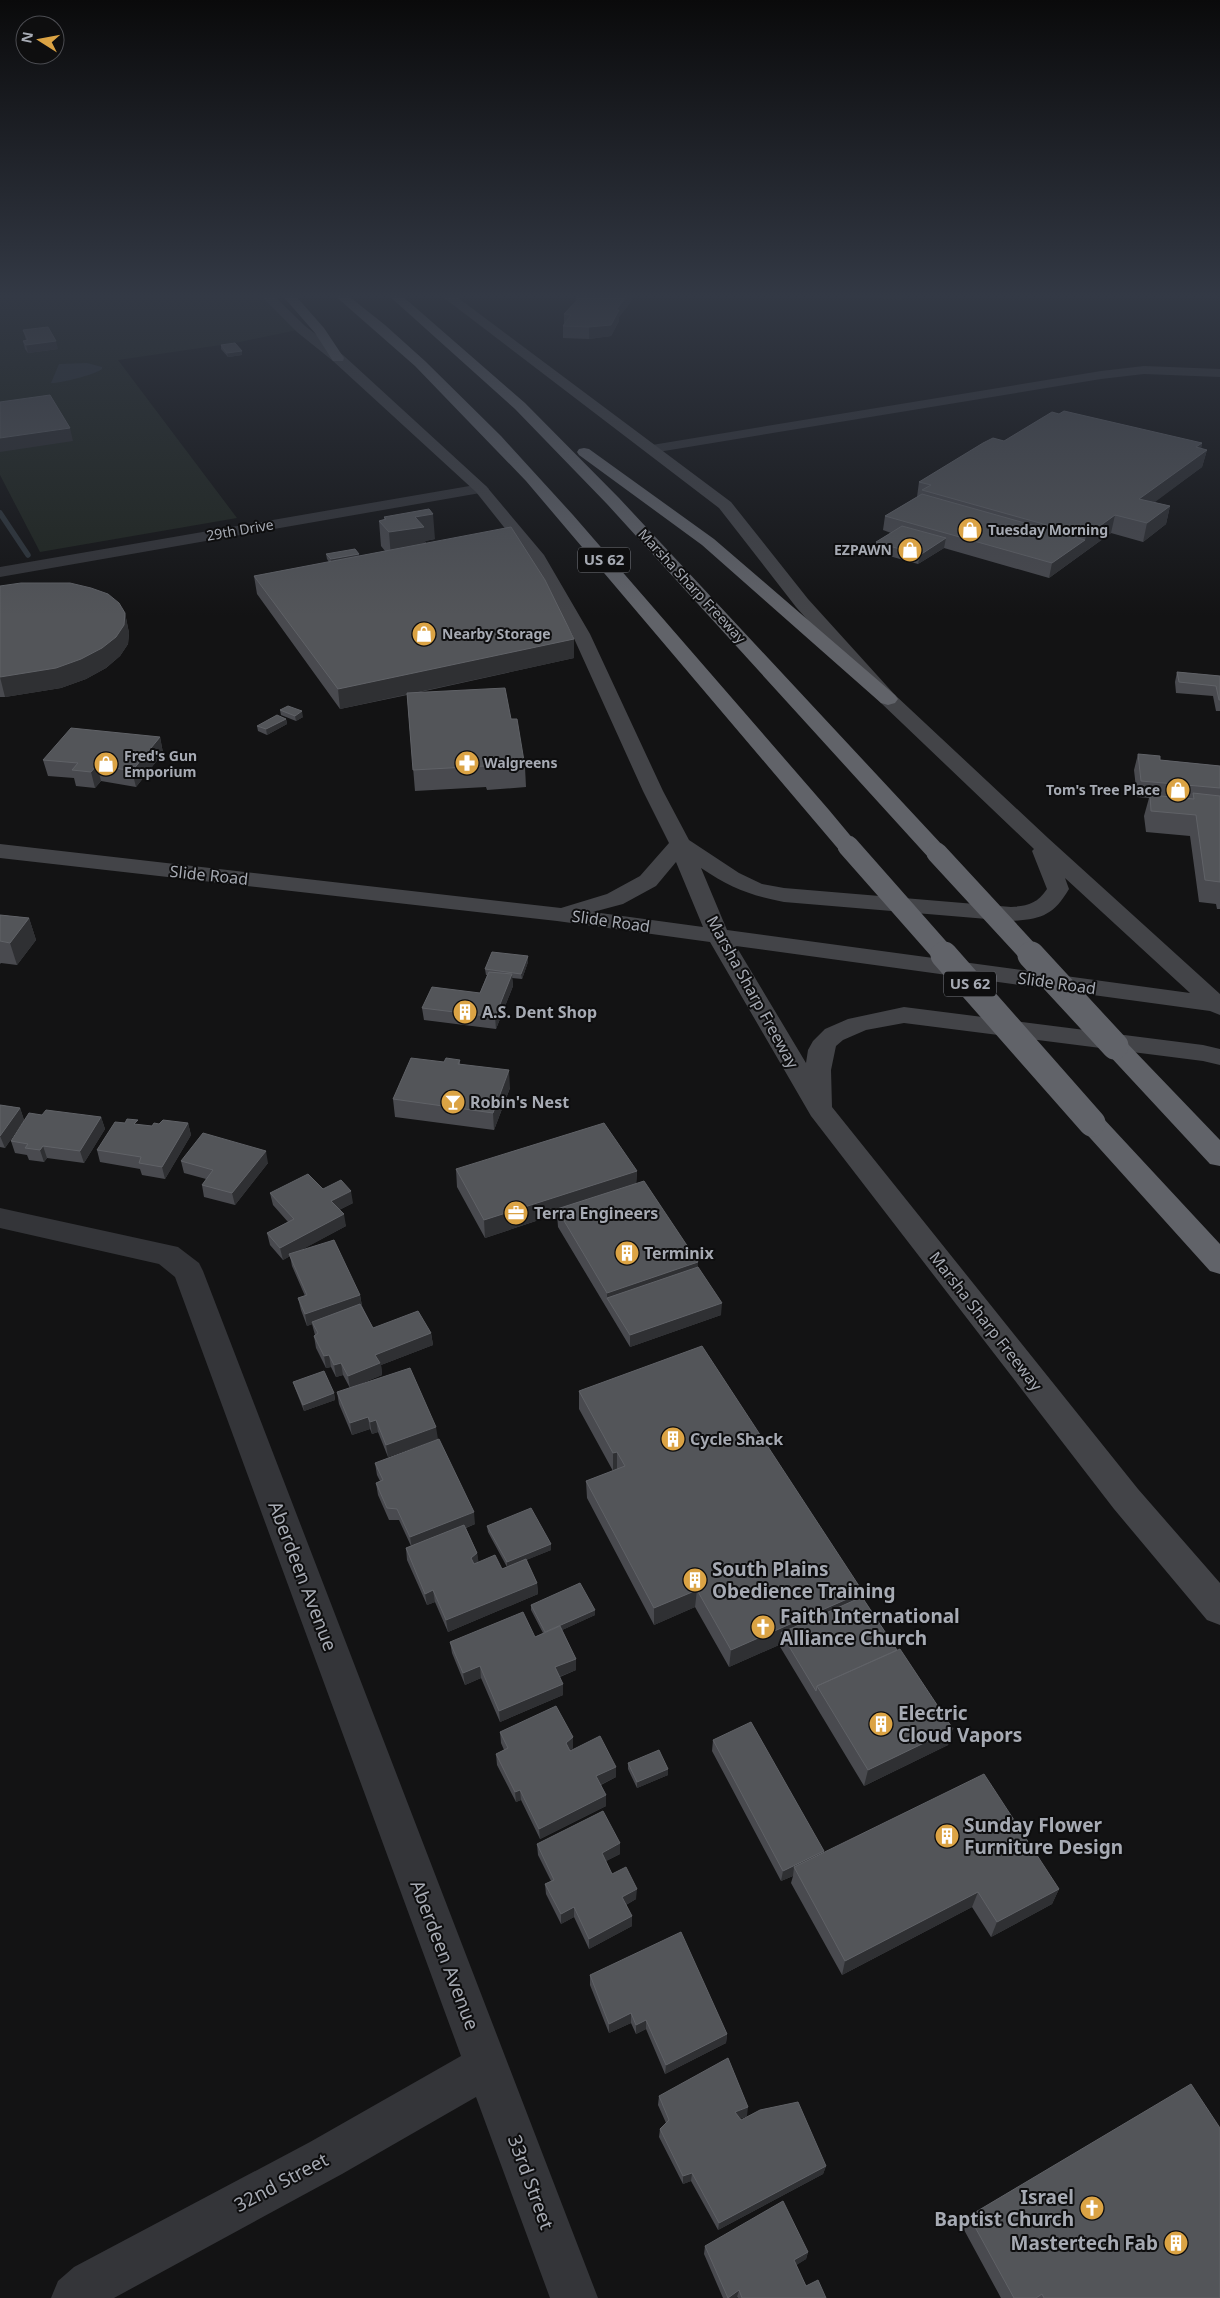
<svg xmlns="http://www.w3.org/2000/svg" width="1220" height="2298" font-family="'Noto Sans',sans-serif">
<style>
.green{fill:#202620}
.water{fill:#2e353b}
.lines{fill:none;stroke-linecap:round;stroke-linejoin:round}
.stream{stroke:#2e353b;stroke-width:5.5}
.minor{fill:#343539;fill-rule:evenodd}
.tertiary{fill:#343539;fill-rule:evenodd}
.secondary{fill:#434448;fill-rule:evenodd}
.motorway{fill:#616369;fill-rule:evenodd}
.motorway-bridge-far1{stroke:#616369;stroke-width:21}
.motorway-bridge{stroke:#616369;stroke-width:27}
.wall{fill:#494a4f}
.shaded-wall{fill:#2f3033}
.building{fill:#535559;stroke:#606267}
.labels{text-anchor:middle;stroke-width:4;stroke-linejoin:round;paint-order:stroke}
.far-street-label{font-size:14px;fill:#a6aab3;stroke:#0e0e0f}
.far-poi-label{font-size:14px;font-weight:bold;fill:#a6aab3;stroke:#0e0e0f;text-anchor:start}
.shield{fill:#0e0e0f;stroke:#787b82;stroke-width:1}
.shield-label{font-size:15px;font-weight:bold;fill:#a6aab3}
.street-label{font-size:16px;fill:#a6aab3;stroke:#0e0e0f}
.poi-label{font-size:16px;font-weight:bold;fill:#a6aab3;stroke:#0e0e0f;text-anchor:start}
.near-poi-label{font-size:19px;font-weight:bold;fill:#a6aab3;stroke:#0e0e0f;text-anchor:start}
.near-street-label{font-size:19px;fill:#a6aab3;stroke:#0e0e0f}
</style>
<rect width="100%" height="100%" fill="#131314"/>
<path class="green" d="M0,294H259L297,330L235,343L118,360L237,518L40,552L0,475Z
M803,294H902L901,300Z"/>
<path class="water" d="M87,363L102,367V369C94,375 61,383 51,383L59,364Z"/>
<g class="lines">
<path class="stream" d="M0,513L28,555"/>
<path class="minor" d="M0,1208L178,1247L199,1263L203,1271L598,2298H550L476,2097L342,2174L114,2298H51L58,2281L74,2267L310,2142L461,2056L175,1277L159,1264L0,1228Z"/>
<path class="tertiary" d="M1144,366L1220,369V377L1144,374L1101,379L652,453L645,449L652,445L1101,371Z
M481,484L486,486L489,489L486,492L0,577V567Z"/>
<path class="secondary" d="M259,294H272L305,326L343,355L486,486L544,555L590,634L663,791L689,840L739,873L762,884L784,888L1011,907C1027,906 1037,904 1047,889L1032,851L1034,849L881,703L796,607L719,508L439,294H453L731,502L808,599L895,695L1048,838L1220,994V1015L1210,1011L736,946L806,1063L808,1050L813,1041L825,1029L848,1019L904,1007L1203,1045L1220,1049V1065L1203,1061L904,1023L866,1030L843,1040L836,1046L831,1070L832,1107L1138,1489L1220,1583V1625L1207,1620L1114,1509L811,1116L710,942L557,921L0,858V844L561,908L607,894L640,876L669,843L643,791L572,634L531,561L476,492L333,361L297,332ZM676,862L703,927L593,912L623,904L656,886ZM701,868C731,888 749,895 784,902L1011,921C1041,919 1053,916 1069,889L1065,878L1190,993L727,930Z"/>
<path class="motorway" d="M281,294H294L324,328L344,358L343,361H333L315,333Z
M333,294H346L385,325L425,361L501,436L573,515L829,810L859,846L856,851L848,853L840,851L526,481L415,366Z
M387,294H400L525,403L619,498L945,848L948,853L945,858L937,860L929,858L607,504L515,409Z
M584,448L589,449L714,539L895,695L898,699L895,703L888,705L881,703L702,545L579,455L577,452L579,449Z
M1115,1038L1124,1040L1220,1140V1166L1210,1164L1106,1052L1102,1046L1106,1040Z
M1092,1114L1102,1117L1220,1244V1274L1210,1271L1082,1129L1078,1123L1082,1117Z"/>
<path class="motorway-bridge-far1" d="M848,846L945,956
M937,853L1032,956"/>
<path class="motorway-bridge" d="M944,955L1092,1123
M1031,955L1115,1046"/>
</g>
<path class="wall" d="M576,298L633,299L619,317V321L611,336L589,339L563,338V326L564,324V314L576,301Z
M23,330L58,349L28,353L25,349L23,341L26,340Z
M221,345L242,355L228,357L221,349Z
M1004,441L1202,443L1201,449L1207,450L1202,467L1154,502L1170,506L1166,524L1143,542L1111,533L1049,578L944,548L918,564L875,552L876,542L891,533L883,530L885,516L917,497L919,482Z
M384,517L435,539L425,541L426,543L574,639V658L416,693L511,719L525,767L526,787L487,790L486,787L415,791L407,695L340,709L257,594L254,576L329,562L327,559L326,554H359V556L385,551L381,546L379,521L384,520Z
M0,586L125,613L129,633L128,644L120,656L106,668L86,679L61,688L5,697H0Z
M1177,672L1220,676V711H1216L1213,696L1176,693L1175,682Z
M280,710L303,717L296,721L281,715Z
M286,719L287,724L267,735L258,731L257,726Z
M160,737L163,753L136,787L101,781L95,788L76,786L74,778L48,776L43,760Z
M1138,754L1160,760L1220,766V909H1217L1216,904L1199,902L1190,836L1146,832L1144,816L1149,798L1137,797L1134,770Z
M0,915L29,918L36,940L17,965L1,963L0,964Z
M528,962L522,979L512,978L513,986L496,1029L424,1020L422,1008L480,993L487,975H486L485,969Z
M460,1060V1064L510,1088L494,1130L395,1117L393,1099L444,1062Z
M0,1105L20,1108L24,1120L5,1148L0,1147Z
M42,1115L101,1117L105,1129L84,1163L47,1158L44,1162L29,1160L27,1155L15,1153L11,1141Z
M188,1123L191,1135L165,1179L142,1175L140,1169L100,1162L97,1150L139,1125L152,1126L159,1124Z
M181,1161L268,1163L235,1205L204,1197L202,1185L206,1179L184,1173Z
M456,1169L637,1171L636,1184L698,1267L721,1315L630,1347L558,1227L557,1214L485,1238L457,1187Z
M323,1189L353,1203L339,1210L346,1226L299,1251L360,1295L362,1306L373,1328L431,1333L433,1345L381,1365L382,1375L350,1388L343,1375L336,1377L331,1367L326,1368L316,1348L314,1336L315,1335L312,1324L307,1326L301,1310L298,1298L305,1296L292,1266L290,1256L283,1260L270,1245L267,1233L288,1222L273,1205L270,1193Z
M293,1382L334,1393L335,1400L304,1411L295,1388Z
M579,1391L862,1597L897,1650L953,1729L948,1745L864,1786L779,1645L729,1667L695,1607L654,1625L587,1498L586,1481L613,1471L579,1409Z
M337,1392L438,1439L388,1457L378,1432L372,1434L370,1429L352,1435L339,1404Z
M375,1463L475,1524L466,1528L477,1553L478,1562L502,1569L507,1567L488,1532L487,1526L551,1544V1550L526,1560L537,1583L538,1594L448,1632L435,1602L427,1605L407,1560L406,1548L411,1546L399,1520H389L378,1495L376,1483L380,1481L377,1475Z
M531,1605L595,1615L562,1630L576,1659V1670L560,1677L563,1695L500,1722L481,1678L465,1685L452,1653L450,1642L535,1637L543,1633L531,1610Z
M500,1732L573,1737V1748L570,1750L616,1777L601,1785L606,1806L540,1839L521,1800L516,1802L497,1765L496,1754L504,1750L501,1743Z
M713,1740L824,1851L823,1853L1059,1889L1052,1904L991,1937L972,1907L842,1975L791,1883L793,1876L781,1881L712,1751Z
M628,1763L668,1775L637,1788L628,1769Z
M537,1844L620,1854L606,1861L612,1874L636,1899L626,1905L632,1916V1926L589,1949L574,1917L561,1924L546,1894L545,1884L551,1881L538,1855Z
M590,1975L727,2034L726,2043L665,2074L646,2029L636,2034L631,2023L609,2033L590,1985Z
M659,2096L747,2116L740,2119L741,2120L826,2166L823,2174L718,2230L691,2181L683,2184L659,2137L660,2129L666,2123L658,2105Z
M969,2216L1220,2298H1001L963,2228Z
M705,2246L808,2252L806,2259L796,2265L806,2286L826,2298H738L737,2297L736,2298H723L704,2254Z"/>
<path class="shaded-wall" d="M628,294H633V299L619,317V321L611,336L589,339V327L616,310Z
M56,341L58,349L28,353L26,345Z
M242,351V355L228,357L227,353Z
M70,428L73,441L0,452V438Z
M1202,443L1199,455L1207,450L1202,467L1135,517L1139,499L1196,447Z
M1170,506L1166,524L1143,542L1147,523Z
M433,514L435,539L425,541L426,553L391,558L389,532L415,517Z
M1115,515L1111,533L1049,578L1052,563L1085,540L1086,536Z
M946,538L944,548L918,564L920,555Z
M359,554L360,559L331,564V559Z
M125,613L129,633L128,644L120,656L106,668L86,679L61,688L5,697L0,677Z
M574,639V658L340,709L338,689Z
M302,711L303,717L296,721L295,716Z
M286,719L287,724L267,735L266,729Z
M160,737L163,753L136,787L132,771Z
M97,765L101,781L95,788L91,772Z
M29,918L36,940L17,965L10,943Z
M528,956V962L522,979L521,974Z
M512,974L513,986L496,1029L495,1017Z
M509,1070L510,1088L494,1130L493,1113Z
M20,1108L24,1120L5,1148L0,1136Z
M101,1117L105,1129L84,1163L80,1151Z
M188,1123L191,1135L165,1179L162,1167Z
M43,1146L47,1158L44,1162L40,1150Z
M266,1151L268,1163L235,1205L232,1193Z
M637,1171L636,1188L557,1209V1214L485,1238L484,1220Z
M351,1191L353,1203L333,1213L331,1201Z
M344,1214L346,1226L283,1260L280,1248Z
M698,1262L697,1279L607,1298V1293Z
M360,1295L362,1307L307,1326L305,1314Z
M722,1303L721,1315L630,1347V1335Z
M431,1333L433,1345L381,1365L382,1375L350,1388L348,1376L375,1355Z
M329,1355L331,1367L326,1368L324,1356Z
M341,1363L343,1375L336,1377L334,1365Z
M334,1393L335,1400L304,1411L303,1405Z
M368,1417L370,1429L352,1435L350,1423Z
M376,1420L378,1432L372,1434L370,1422Z
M436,1427L438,1439L388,1457L386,1445Z
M617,1452V1469L613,1471V1453Z
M474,1512L475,1524L412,1549L410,1537Z
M551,1544V1550L507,1568V1562Z
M477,1553L479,1564L472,1570L471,1558Z
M537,1583L538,1594L448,1632L446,1620Z
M433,1590L435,1602L427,1605L425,1594Z
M697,1590L695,1607L654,1625V1608Z
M863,1592L860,1609L781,1633L779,1645L729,1667L731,1650Z
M595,1610V1615L545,1638V1632Z
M576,1659V1670L556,1678L555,1667Z
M480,1666L481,1678L465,1685L463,1673Z
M563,1684V1695L500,1722L499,1711Z
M953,1729L948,1745L864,1786L868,1770Z
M573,1737V1748L566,1754V1743Z
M616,1767V1777L596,1787V1776Z
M668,1769V1775L637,1788V1782Z
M520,1790L521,1800L516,1802L515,1792Z
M606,1795V1806L540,1839L539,1829Z
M620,1843V1854L602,1863V1853Z
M824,1851L822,1861L794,1867L793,1876L781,1881L783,1871Z
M637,1889L636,1899L622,1907V1897Z
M1059,1889L1052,1904L991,1937L997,1922Z
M978,1892L972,1907L842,1975L845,1961Z
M574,1907V1917L561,1924V1914Z
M632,1916V1926L589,1949V1939Z
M631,2013V2023L609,2033V2024Z
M646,2020V2029L636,2034V2025Z
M727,2034L726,2043L665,2074L666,2065Z
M748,2107L747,2116L734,2121L735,2112Z
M826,2166L823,2174L718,2230L719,2223Z
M692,2173L691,2181L683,2184V2176Z
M808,2252L806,2259L792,2268L794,2260Z
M739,2290L737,2297L736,2298H728Z"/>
<path class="building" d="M578,294H628L616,310H619L611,325L589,327L563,326L571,315L564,314L579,298H576Z
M48,327L56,341L26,345L23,341L28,340L23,330Z
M235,343L242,351L227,353L221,345Z
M50,395L70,428L0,438V402Z
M1064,411L1202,443L1196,447L1207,450L1139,499L1170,506L1147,523L1115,515L1086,536L922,490L931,485L919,482L983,443L993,438L1004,441L1052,412L1059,414Z
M922,494L1085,540L1052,563L885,516Z
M429,509L433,514L415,517L424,527L389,532L379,521L386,519L384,517Z
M902,526L946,538L920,555L876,542Z
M511,527L545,580L574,639L338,689L254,576Z
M355,549L359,554L331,559L326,554Z
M21,583H70L91,588L108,594L119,603L125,613L124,625L116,637L102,648L81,659L56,668L0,677V586Z
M1177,672L1220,676V700H1219L1216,686L1179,682Z
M505,688L511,719H517L525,767L486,769L485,766L413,770L407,693Z
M288,706L302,711L295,716L280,710Z
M277,715L286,719L266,729L257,726Z
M71,728L160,737L132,771L97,765L91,772L72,770L78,763L43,760Z
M1138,754L1160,756V760L1220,766V788L1141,781Z
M1193,793L1220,796V882L1205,880L1196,815L1151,811L1150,795L1194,799Z
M0,915L29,918L10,943L0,941Z
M492,952L528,956L521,974L485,969Z
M489,972L512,974L495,1017L422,1008L432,987L480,993Z
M411,1058L444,1062L446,1058L460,1060L458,1064L509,1070L493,1113L393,1099Z
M0,1105L20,1108L0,1136Z
M46,1110L101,1117L80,1151L43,1146L40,1150L25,1148L28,1144L11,1141L29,1113L42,1115Z
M127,1119L138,1120L134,1124L152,1126L154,1123L159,1124L163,1120L188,1123L162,1167L139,1163L141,1157L97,1150L115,1122L125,1123Z
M604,1123L637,1171L484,1220L456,1169Z
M203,1133L266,1151L232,1193L202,1185L213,1170L181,1161Z
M308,1174L323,1189L341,1180L351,1191L331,1201L344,1214L280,1248L267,1233L294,1219L270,1193Z
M644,1181L698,1262L607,1293L557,1209Z
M334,1240L360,1295L305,1314L298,1298L307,1295L289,1254Z
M698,1267L722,1303L630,1335L607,1298Z
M360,1304L373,1328L418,1311L431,1333L375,1355L380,1363L348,1376L341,1363L334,1365L329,1355L324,1356L314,1336L318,1333L312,1322Z
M702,1346L863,1592L731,1650L697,1590L654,1608L586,1481L625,1466L617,1452L613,1453L579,1391Z
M410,1368L436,1427L386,1445L376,1420L370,1422L368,1417L350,1423L337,1392Z
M324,1371L334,1393L303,1405L293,1382Z
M439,1439L474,1512L410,1537L397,1509L387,1508L376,1483L383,1480L375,1463Z
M531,1508L551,1544L507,1562L487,1526Z
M464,1525L477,1553L471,1558L474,1564L495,1555L502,1569L526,1559L537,1583L446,1620L433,1590L425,1594L406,1548Z
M580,1583L595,1610L545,1632L531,1605Z
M862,1597L897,1650L817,1686L816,1691L781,1633Z
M523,1612L535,1637L560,1626L576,1659L555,1667L563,1684L499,1711L480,1666L463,1673L450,1642Z
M900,1649L953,1729L868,1770L817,1686Z
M556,1706L573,1737L566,1743L570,1751L600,1736L616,1767L596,1776L606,1795L539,1829L520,1790L515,1792L496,1754L508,1748L500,1732Z
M751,1722L824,1851L783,1871L713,1740Z
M659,1750L668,1769L637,1782L628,1763Z
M984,1774L1059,1889L997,1922L978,1892L845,1961L794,1867Z
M603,1811L620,1843L602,1853L612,1874L626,1867L637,1889L622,1897L632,1916L589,1939L574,1907L561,1914L545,1884L554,1880L537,1844Z
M681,1932L727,2034L666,2065L646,2020L636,2025L631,2013L609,2024L590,1975Z
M728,2058L748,2107L735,2112L741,2120L760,2110L798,2102L826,2166L719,2223L692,2173L683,2176L660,2129L669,2120L659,2096Z
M1191,2084L1220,2128V2298H1044L1042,2294L1036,2298H1014L969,2216Z
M783,2201L808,2252L794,2260L806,2286L818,2280L826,2298H742L739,2290L728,2298L705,2246Z"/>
<linearGradient id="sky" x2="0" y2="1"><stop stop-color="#0a0a0b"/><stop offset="0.48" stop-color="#333945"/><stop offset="1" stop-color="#333945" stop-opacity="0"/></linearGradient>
<rect width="1220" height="616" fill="url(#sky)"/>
<defs>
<symbol id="shop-disc" viewBox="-11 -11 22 22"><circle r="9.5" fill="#dba344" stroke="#0e0e0f"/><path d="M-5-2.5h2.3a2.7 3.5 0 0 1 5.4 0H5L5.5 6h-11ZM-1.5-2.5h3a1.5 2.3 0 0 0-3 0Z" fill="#fff"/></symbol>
<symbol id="pharmacy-disc" viewBox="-11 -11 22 22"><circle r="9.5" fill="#dba344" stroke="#0e0e0f"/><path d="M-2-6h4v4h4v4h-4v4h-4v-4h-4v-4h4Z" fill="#fff"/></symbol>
<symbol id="building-disc" viewBox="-11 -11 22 22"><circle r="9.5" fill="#dba344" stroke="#0e0e0f"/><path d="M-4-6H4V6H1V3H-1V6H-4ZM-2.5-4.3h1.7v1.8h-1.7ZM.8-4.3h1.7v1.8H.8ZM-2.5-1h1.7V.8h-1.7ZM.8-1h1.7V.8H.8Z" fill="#fff"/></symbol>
<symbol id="bar-disc" viewBox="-11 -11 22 22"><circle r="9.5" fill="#dba344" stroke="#0e0e0f"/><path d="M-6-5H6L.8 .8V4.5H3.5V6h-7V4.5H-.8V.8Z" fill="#fff"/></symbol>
<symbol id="office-disc" viewBox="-11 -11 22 22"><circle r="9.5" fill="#dba344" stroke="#0e0e0f"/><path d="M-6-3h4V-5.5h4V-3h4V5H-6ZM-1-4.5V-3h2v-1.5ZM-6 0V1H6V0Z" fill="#fff"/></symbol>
<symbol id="church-disc" viewBox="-11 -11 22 22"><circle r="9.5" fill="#dba344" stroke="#0e0e0f"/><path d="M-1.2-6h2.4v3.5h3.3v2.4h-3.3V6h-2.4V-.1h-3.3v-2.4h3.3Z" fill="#fff"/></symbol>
</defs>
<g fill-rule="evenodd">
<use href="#shop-disc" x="956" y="516" width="28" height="28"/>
<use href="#shop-disc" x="896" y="536" width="28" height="28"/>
<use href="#shop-disc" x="410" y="620" width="28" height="28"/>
<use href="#pharmacy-disc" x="453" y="749" width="28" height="28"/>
<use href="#shop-disc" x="92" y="750" width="28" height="28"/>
<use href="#shop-disc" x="1164" y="776" width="28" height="28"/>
<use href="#building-disc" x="451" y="998" width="28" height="28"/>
<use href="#bar-disc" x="439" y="1088" width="28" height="28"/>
<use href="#office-disc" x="502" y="1199" width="28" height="28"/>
<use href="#building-disc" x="613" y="1239" width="28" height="28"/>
<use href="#building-disc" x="659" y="1425" width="28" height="28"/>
<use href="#building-disc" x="681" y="1566" width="28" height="28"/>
<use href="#church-disc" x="749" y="1613" width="28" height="28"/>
<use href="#building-disc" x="867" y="1710" width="28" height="28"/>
<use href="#building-disc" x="933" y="1822" width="28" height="28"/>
<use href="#church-disc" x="1078" y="2194" width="28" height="28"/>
<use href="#building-disc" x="1162" y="2229" width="28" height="28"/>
</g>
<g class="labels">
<g class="far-street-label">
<text transform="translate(240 530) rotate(-10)" y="5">29th Drive</text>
<text transform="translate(692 586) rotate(47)" y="5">Marsha Sharp Freeway</text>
</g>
<g class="far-poi-label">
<text x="988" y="535">Tuesday Morning</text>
<text x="892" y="555" text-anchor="end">EZPAWN</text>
<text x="442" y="639">Nearby Storage</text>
<text x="124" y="761">Fred's Gun<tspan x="124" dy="16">Emporium</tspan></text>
<text x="484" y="768">Walgreens</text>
<text x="1160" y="795" text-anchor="end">Tom's Tree Place</text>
</g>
<g class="shield">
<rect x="578" y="547.5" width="52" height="25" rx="4"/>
<rect x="944" y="971.5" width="52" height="25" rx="4"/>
</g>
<g class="shield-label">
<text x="604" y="565">US 62</text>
<text x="970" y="989">US 62</text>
</g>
<g class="street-label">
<text transform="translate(209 875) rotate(6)" y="6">Slide Road</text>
<text transform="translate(611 921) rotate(8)" y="6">Slide Road</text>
<text transform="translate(1057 983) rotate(8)" y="6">Slide Road</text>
<text transform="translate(753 992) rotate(61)" y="6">Marsha Sharp Freeway</text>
<text transform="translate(986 1321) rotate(52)" y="6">Marsha Sharp Freeway</text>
</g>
<g class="poi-label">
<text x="482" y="1018">A.S. Dent Shop</text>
<text x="470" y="1108">Robin's Nest</text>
<text x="534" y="1219">Terra Engineers</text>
<text x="644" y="1259">Terminix</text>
<text x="690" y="1445">Cycle Shack</text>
</g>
<g class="near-poi-label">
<text x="712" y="1576">South Plains<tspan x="712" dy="22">Obedience Training</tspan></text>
<text x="780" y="1623">Faith International<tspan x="780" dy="22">Alliance Church</tspan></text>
<text x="898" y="1720">Electric<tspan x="898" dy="22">Cloud Vapors</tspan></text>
<text x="964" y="1832">Sunday Flower<tspan x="964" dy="22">Furniture Design</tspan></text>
<text x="1074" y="2204" text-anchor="end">Israel<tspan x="1074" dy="22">Baptist Church</tspan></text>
<text x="1158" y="2250" text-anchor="end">Mastertech Fab</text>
</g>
<g class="near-street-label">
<text transform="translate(303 1576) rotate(69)" y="7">Aberdeen Avenue</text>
<text transform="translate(445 1955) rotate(69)" y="7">Aberdeen Avenue</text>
<text transform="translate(281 2182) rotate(-28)" y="7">32nd Street</text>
<text transform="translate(531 2182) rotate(70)" y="7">33rd Street</text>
</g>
</g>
<g transform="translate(40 40) rotate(281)"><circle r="24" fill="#0e0e0f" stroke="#4b4c51"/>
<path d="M0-4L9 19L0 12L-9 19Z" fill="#dba344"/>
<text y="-8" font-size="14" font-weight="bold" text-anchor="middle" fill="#a6aab3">N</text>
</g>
</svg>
